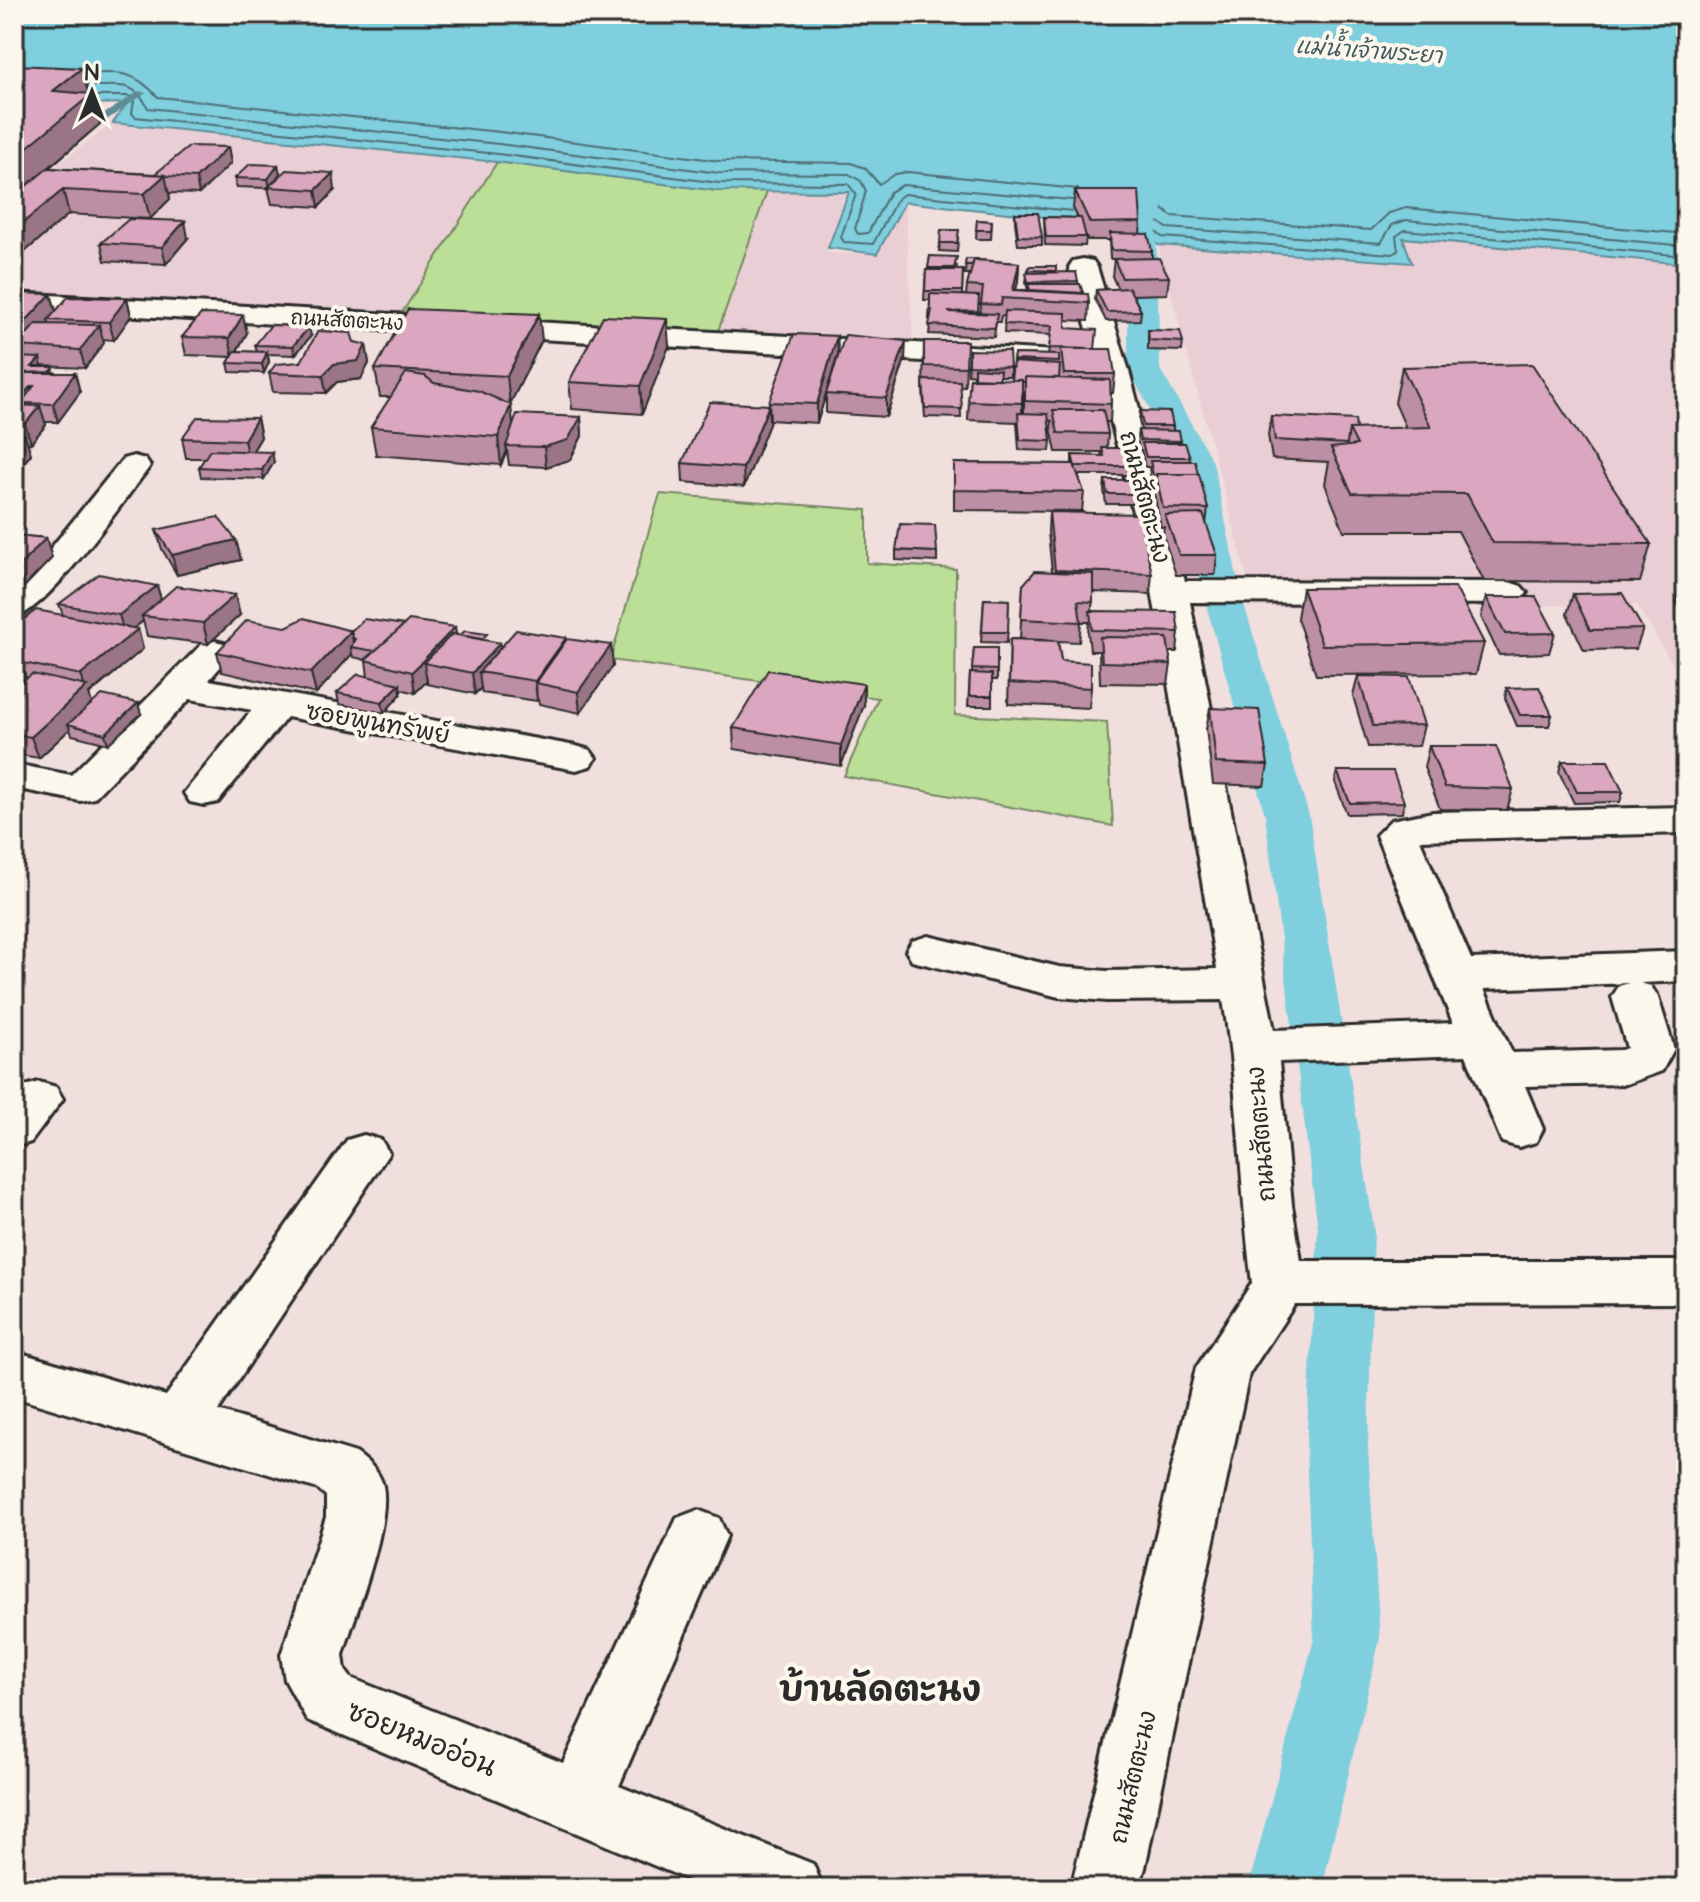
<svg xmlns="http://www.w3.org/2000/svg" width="1700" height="1902" font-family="'Architects Daughter','Playpen Sans Thai',sans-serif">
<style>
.built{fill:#eaced5}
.green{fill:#bcdf98;stroke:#748562;stroke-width:2}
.water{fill:#80cfde;stroke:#5e8d96;stroke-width:2}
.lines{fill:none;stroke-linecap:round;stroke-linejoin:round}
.shore{stroke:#4d6d73;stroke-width:2}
.stream{fill:#5e8d96;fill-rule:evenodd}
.canal{fill:#80cfde;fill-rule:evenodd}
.street-casing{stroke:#2b2b2b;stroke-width:6}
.street{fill:#fbf7ec;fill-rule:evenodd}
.wall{fill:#bc8fa4;stroke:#2b2b2b;stroke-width:2;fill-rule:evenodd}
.shaded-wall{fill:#997486;stroke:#2b2b2b;stroke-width:2}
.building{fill:#dba6bf;stroke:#2b2b2b;stroke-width:2}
.labels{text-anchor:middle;stroke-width:8;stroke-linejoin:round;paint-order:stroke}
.far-street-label{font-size:20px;fill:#2b2b2b;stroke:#fbf7ec}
.far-water-label{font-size:22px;font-style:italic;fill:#445c61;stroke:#fbf7ec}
.street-label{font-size:24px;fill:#2b2b2b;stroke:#fbf7ec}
.near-street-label{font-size:28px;fill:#2b2b2b;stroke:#fbf7ec}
.near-quarter-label{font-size:34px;font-weight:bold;fill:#2b2b2b;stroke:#fbf7ec}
</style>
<rect width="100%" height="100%" fill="#f1dfde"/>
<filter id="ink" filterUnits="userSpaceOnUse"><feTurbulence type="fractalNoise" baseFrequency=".0125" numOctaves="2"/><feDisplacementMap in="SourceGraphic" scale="16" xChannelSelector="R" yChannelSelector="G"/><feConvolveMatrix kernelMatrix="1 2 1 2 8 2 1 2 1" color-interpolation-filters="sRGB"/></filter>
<g filter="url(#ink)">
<path class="built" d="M113,123L497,162L400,316L14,295V197Z
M767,191L849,192L827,253L877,254L905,202L913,342L717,334Z
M1402,238L1686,264V671H1677L1637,605L1255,607L1158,245L1411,263Z"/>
<path class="green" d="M497,162L718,191H767L717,334L400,316Z
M660,494L867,510V563L956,569L955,715L1107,722L1113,826L844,776L878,698L610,660Z"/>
<path class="water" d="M14,14H1686V264L1403,238L1412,263L1158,245L1138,227L905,202L877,254L828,248L849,192L718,191L497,162L113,123L127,103L88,104L14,99Z"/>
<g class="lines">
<path class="shore" d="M86,74C121,72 133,70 158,97L500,132L720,161L851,163L865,168L879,184L895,174L908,172L1078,189
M89,86C118,87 134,79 148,108L499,144L719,173L849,174L861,181L866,191L855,229L858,234L868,233L890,192L903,185L1072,200
M94,96H129L134,102L132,113L135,117L498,154L719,183L848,184L856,194L841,237L844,242L873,244L897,199L904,194L1072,211
M1141,197L1155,202L1171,216L1371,230L1389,213L1406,208L1686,234
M1142,210L1167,228L1381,243L1392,225L1406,220L1686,246
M1143,221L1162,237L1393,254L1398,251L1396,236L1405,230L1686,256"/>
<path class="stream" d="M139,91L146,93L89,132H83V128Z"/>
<path class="canal" d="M1163,162L1172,164L1176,170L1156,229L1160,369L1213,462L1239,586L1233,594L1220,597L1207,594L1201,586L1179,462L1128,369V229L1150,170L1154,164Z
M1226,596L1240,600L1245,608L1309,815L1374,1229L1368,1448L1380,1639L1322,1888H1248L1314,1639L1306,1448L1318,1229L1265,815L1207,608L1212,600Z"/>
<defs>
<path id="street" d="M1083,259L1093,261L1097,267L1129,371L1185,581L1509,582L1521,586L1527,593L1521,600L1509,604L1190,602L1274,1030L1453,1023L1376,835L1391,820L1433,812L1686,807V833L1420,840L1471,959L1686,951V981L1640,983L1651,986L1658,997L1674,1049L1662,1071L1626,1084L1525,1086L1543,1129L1536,1142L1519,1147L1502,1142L1466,1055L1279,1062L1292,1205L1301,1261H1686V1303L1295,1304L1249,1374L1145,1868L1139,1888H1071L1196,1368L1252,1283C1240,1189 1239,1093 1223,1000L1107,1001L1059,997L912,961L906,951L912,941L928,936L1059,967L1107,971L1217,969L1152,591L1099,371L14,309V293L1094,353L1069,267L1073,261ZM1629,983L1619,986L1612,997L1627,1048L1621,1050L1512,1053L1484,989Z
M134,456L145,459L150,466L145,473C120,505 49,609 14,618V587L43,558L123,459Z
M215,641L228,644L233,652L209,680L576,746L590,750L596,758L590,766L576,770L287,717L218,802L204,805L190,802L184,793L252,710L190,699L94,798L80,801L14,788V764L71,775L202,644Z
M39,1082L56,1087L63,1099L31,1142L14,1147V1096L22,1087Z
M364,1135L381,1140L389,1153L218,1411L356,1453C368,1462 379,1470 383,1486C391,1526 355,1614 343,1655L345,1670L351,1678L563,1763L677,1518L698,1510L719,1518L727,1536L619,1786L813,1864L823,1888H708L307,1720L285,1680L281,1655L326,1517V1496L318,1489L14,1397V1351L166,1396L347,1140Z"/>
</defs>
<use href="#street" class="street-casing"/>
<use href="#street" class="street"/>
</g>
<path class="wall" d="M14,65L92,94L100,124L49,168L155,174L228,147L231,163L199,194L169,193L170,199L150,219L69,214L14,261Z
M280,173L273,182L335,190L319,207L272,204L268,188L236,187L235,178Z
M1075,191L1141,222L1140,234L1152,251V258L1169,277L1167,294L1133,295L1141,311L1140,320L1106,321L1095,299L1096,290L1118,289L1112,276L1114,259H1110L1109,240H1088L1084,232L1086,237L1085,246L1045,245L1044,217L1078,218L1073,208Z
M1015,213L1042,237V245H1018L1015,222Z
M977,220L992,221L991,239H976Z
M188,238L166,264L105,261L101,243Z
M958,239L957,252L939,251L940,243Z
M930,256L957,266L956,270H963L962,295H966L967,286L970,274H965L966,259L1019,263L1018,281L1016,290H1028L1026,282L1028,270L1056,266V273L1078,281V284L1089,303L1088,321L1066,320V328L1095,349L1115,374L1113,393H1111V404L1110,422H1106L1108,434L1107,448L1134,466L1133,475H1078L1084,492L1082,511L954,510V463L1072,464V455L1101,456L1102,452H1056L1051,428L1052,421L1048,420L1051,441L1050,451L1019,450L1017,422L968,420L970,378L974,379V375L968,374L969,350L1010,367V376H1000L999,379L1011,380L1014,354L1048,355L1051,335L1004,333L1005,316H1001L1000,322H996L994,337L929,334L931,319H929L930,300H924L926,270H928ZM978,304L981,305L980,313H978ZM1022,391H1024V413H1022Z
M14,293L51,294L56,311L127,298L131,316L114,340L103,339L104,343L85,368L42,366V367L56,373H75L80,392L58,422H45L46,425L31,443H27L31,454L14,475Z
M1148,330L1183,342L1182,351L1148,350Z
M247,333L237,351L257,352L255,345L311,336L295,355L268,354L269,362L264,373L230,372L228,363L232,357L186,355L182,337Z
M837,336L838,354L826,393L905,359L886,417L826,413V394L817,423L770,420L769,402Z
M542,340L510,404H507L513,425L581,417L582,436L570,460L546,467L509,465L507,451L501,465L376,455L371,427L391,397H380L375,369Z
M924,341H967L965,386H960L961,418L925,417L923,390Z
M354,342L366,345L369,363L361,379L337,382L326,393L273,392L269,373Z
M669,346L642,414L572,409L569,382Z
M1402,367L1651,544L1640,582L1484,581L1458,531H1344L1325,484L1329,462L1272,459L1268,435L1271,416L1356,429L1406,428L1395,403Z
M1140,411L1173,426V431L1190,457L1189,461L1208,509L1206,524L1217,555L1215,575H1176L1163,535L1164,527H1161L1154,493V489H1152L1149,467H1145L1141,450H1139L1137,439L1138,430H1141L1139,421Z
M257,418L261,437L252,452L274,462L264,479L201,477L199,467L205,458H186L182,438Z
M769,424L744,487L683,482L682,463Z
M1105,480L1141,494L1140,504H1106L1104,490Z
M1049,512L1152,574L1150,594L1093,592L1092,611L1179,632L1177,652H1169L1171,664L1168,684L1100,683L1099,651H1090L1088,632L1089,622H1081L1079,642L1058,641L1061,661L1091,688L1089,708L1008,704L1010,639L1045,640L1020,639L1023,585L1052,572L1048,532Z
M156,530L236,540L241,560L177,575L162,549Z
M14,535L46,538L52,558L24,587L14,586Z
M896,550L937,552V562L896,560Z
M1686,570V615L1676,602Z
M157,586L161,599L240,615L208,644L147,636L143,621L134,628L138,629L143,649L89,695L92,704L141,714L108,744L72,735L70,729L39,758L14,754V627L63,615L59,604Z
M1302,588L1484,643L1476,674L1316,675L1297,618Z
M1573,594L1643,629L1636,649L1584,650L1567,614Z
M1486,597L1555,633L1549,653L1499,655L1481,617Z
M984,599L1009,600L1007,643L981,642Z
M286,627L457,635L500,643V647L566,641L613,666L580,713L539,704L538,700L537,701L482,693L481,688L475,694L427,684V681L415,693L401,689V694L384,713L339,704L337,693L368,677L366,660L353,657L352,654L316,694L222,672L217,652Z
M974,648H997V680H992V706H968L970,673H972Z
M1358,676L1424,725L1419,746L1368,747L1353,696Z
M1507,688L1552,715L1549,726H1517L1505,698Z
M864,705L841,766L734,749L733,728Z
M1210,708L1268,765L1264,786L1213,784L1206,729Z
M1429,746L1513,789L1507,810L1440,809L1424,767Z
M1562,761L1623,792L1620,802L1574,803L1559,772Z
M1337,771L1404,802L1402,813L1347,814L1335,782Z"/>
<path class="shaded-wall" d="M82,68L89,97L92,94L100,124L14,197V158L53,91Z
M228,147L231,163L199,194L196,178Z
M278,165L280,173L270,188L268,179Z
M333,173L335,190L319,207L316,190Z
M165,175L170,199L150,219L144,194Z
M63,190L69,214L14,261V230Z
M185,221L188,238L166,264L162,247Z
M1019,263L1018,281L1014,299L1013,290Z
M51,294L58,320H48L51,329L16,346L20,362L14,369V334Z
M127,298L131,316L114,340L109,322Z
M539,314L542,340L510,404L507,376Z
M243,315L247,333L233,357L229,338Z
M667,319L669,346L642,414L640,386Z
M99,325L104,343L85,368L80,350Z
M309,327L311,336L295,355L293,346Z
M837,336L838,354L817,423V404Z
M906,341L905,359L886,417V398Z
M366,345L369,363L361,379L337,382L326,393L323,375L334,364Z
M267,352L269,362L264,373L262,364Z
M40,358L42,367H32Z
M75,373L80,392L58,422L53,404Z
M31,386L36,403H21L25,418L14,405Z
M511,405L514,433L506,446L507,451L501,465L498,437Z
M769,405V424L744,487L743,468Z
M40,406L46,425L31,443L25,424Z
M581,417L582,436L570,460L546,467L544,447Z
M257,418L261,437L248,459L244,440Z
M25,435L31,454L14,475V448Z
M272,452L274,462L264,479L262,470Z
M46,538L52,558L24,587L18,567Z
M236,540L241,560L177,575L172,555Z
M157,586L163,606L142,616L143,621L125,635L119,615Z
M235,595L240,615L208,644L203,623Z
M455,627L458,644L424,663L427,681L415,693L412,672Z
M138,629L143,649L89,694L93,707L68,724L70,729L39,758L31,737L85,688L81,675Z
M351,631L354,647H351L352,654L316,694L311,673Z
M566,638L568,659L536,683L537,701L535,681Z
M500,643L503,663L479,672L481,688L475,694L472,673Z
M611,645L613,666L580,713L578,692Z
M24,672L31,693L14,707V680Z
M400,684L401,694L384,713L382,702Z
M864,684V705L841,766V745Z
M138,703L141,714L108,744L105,734Z"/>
<path class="building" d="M14,65L82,68L53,91L92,94L14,158Z
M190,146L228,147L196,178L164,176L165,175L155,174Z
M250,164L278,165L268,179L235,178Z
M48,168L165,175L144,194L63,190L14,230V196Z
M287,170L333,173L316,190L268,187Z
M1075,191H1139L1141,222L1090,223Z
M1015,213H1038L1042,237L1018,236Z
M1044,217L1081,218L1086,237H1046Z
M129,219L185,221L162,247L101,243Z
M977,220L992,221L991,230H976Z
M941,230H959L957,243H940Z
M1110,233L1148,234L1152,251L1111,250Z
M930,256L957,257L954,268H928Z
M1159,258L1169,277L1122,278L1114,259Z
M966,259H978V260H974L972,265H965Z
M974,260L1019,263L1013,290L1088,294L1089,303L1002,298L1001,305L981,304L983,287L967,286Z
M1030,266H1056V271L1028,270Z
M926,270H963L962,291H925Z
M1076,272L1078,281L1028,282L1026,273Z
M1028,284H1080L1083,293L1030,290Z
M1129,288L1141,311L1107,312L1096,290Z
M14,293L51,294L14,334Z
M930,294L979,296L978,311L948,312L997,314L995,328L929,325L932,310H930Z
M68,297L127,298L109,322L48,320Z
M408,309L539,314L507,376L375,369Z
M1005,311L1066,313V328L1097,330L1095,349L1049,348L1052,326L1004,324Z
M201,314L243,315L229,338L182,337Z
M603,316L667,319L640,386L569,382Z
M36,324L99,325L80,350L16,346Z
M271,325L309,327L293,346L255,345Z
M1148,330L1180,331L1183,342L1149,340Z
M318,331L351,333L354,342L366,345L358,361L334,364L323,375L269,373L276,364L301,362Z
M794,334L837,336L817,404L769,402Z
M845,335L906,341L886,398L826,394Z
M924,341H967L966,367L924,366Z
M1061,349H1111L1115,374H1064Z
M969,350L1009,351L1010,367L969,365Z
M235,351L267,352L262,364L228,363Z
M1014,354L1059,355V362L1013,360Z
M15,357L40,358L32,367H55L50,372L17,373L14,376Z
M1013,362L1060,365L1059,378L1025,377V382H1022V380H1011Z
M1532,364L1651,544L1493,543L1467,494L1352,493L1331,448L1357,445L1349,429L1431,427L1402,367Z
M974,368L1000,370L999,379H974Z
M17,373H75L53,404L21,403L34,386H31L14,405L40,406L25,424H14V376Z
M406,373L425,376L434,383L479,391L511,405L498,437L371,427Z
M1025,377L1110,380L1111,404L1025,401Z
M970,378L1022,380V403L968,401Z
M923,380L960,381L962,409L925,408Z
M710,402L769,405L743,468L682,463Z
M1053,410H1103L1108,434L1058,433Z
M1140,411L1170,412L1173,426H1143Z
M1018,413L1048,414L1051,441L1020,440Z
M517,414L581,417L568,440L544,447L506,446Z
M1271,416L1355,420L1356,429H1349L1347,444L1275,440Z
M197,417L257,418L244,440L182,438Z
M1138,430L1179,431L1181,441L1140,440Z
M14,435H25L14,448Z
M1142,443H1185L1190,457H1146Z
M1102,448H1130L1134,466H1075L1072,455L1104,456Z
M210,450L272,452L262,470L199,467Z
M1150,461H1195L1198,474H1156V479H1154Z
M954,463L1074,464L1084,492L954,490Z
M1156,474H1199L1208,509L1163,508Z
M1105,480H1138L1141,494H1107Z
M1049,512L1139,514L1152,574L1055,570Z
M1203,514L1217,555H1179L1165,515Z
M218,517L236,540L172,555L156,530Z
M900,524L935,525L937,552L896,550Z
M14,535L46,538L18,567L14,566Z
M1035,571L1093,574V602L1078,601L1081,622L1021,619L1023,585Z
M99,574L157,586L119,615L59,604Z
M176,586L235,595L203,623L142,616Z
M1455,587L1484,643L1322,645L1302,588Z
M1622,593L1643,629L1590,630L1573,594Z
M1486,597H1536L1555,633L1505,634Z
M984,599L1009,600L1008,632H982Z
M36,610L138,629L81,675L14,661V627Z
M1090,611L1176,612L1179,632L1092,630Z
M304,618L351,631L311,673L217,652L247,620L286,627Z
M364,619L404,625L375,651L351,647L355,639L353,638L351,631Z
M409,620L455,627L412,672L365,660Z
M516,630L566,638L535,681L479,672Z
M465,631L487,634L482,639L460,635Z
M452,634L500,643L472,673L424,663Z
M1100,637L1167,638L1171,664L1102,662Z
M567,639L611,645L578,692L536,683Z
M1010,639L1058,641L1061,661L1091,663V688L1009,683Z
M974,648H997V670L972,669Z
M14,670L24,672L14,680Z
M768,670L864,684L841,745L733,728Z
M970,673L992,674V696H969Z
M32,674L87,686L31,737L14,734V688Z
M358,674L400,684L382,702L337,693Z
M1358,676L1409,677L1424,725L1373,726Z
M1539,687L1552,715H1520L1507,688Z
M102,695L138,703L105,734L68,724Z
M1210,708L1259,710L1268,765L1216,763Z
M1429,746H1496L1513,789L1445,787Z
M1562,761H1608L1623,792H1577Z
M1337,771H1393L1404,802L1350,803Z"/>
</g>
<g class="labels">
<g class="far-street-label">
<text transform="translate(347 320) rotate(3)" y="7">ถนนสัตตะนง</text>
</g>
<g class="far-water-label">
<text transform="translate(1369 50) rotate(4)" y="8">แม่น้ำเจ้าพระยา</text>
</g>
<g class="street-label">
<text transform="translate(1145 497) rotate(75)" y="8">ถนนสัตตะนง</text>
<text transform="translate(378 723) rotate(10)" y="8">ซอยพูนทรัพย์</text>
<text transform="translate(1261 1134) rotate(-95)" y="8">ถนนสัตตะนง</text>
<text transform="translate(1133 1777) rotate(-77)" y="8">ถนนสัตตะนง</text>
</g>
<g class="near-street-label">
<text transform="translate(422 1738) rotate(22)" y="10">ซอยหมออ่อน</text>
</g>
<g class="near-quarter-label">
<text x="880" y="1701">บ้านลัดตะนง</text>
</g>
</g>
<rect width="1700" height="1902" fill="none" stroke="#fbf7ec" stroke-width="48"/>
<rect x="24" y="24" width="1652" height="1854" fill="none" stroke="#2b2b2b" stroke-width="3" filter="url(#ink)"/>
<g transform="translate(92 92)" stroke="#fbf7ec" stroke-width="6" paint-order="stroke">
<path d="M0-6L14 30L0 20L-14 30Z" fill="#2b2b2b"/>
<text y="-12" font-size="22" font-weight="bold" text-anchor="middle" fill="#2b2b2b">N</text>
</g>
</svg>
